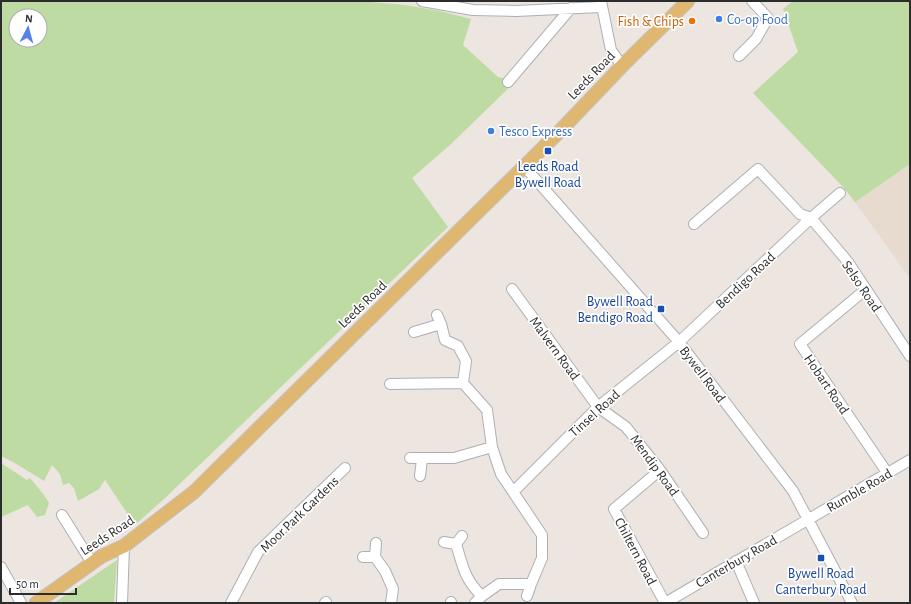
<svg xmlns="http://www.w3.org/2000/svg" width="911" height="604" font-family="'Alegreya Sans',sans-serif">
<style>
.education{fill:#e7dbcf}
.green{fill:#bedba4;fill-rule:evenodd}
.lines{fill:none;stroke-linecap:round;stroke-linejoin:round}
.minor-casing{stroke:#acb0b6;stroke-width:12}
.major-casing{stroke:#c4c4c4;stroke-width:15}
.minor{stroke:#fff;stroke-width:10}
.major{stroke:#e0b771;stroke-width:13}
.shop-dot{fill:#3f7fe0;stroke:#fff;stroke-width:1.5}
.food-dot{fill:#e8710a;stroke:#fff;stroke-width:1.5}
.transit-dot{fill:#1a4fb4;stroke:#fff;stroke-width:1.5}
.labels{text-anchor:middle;stroke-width:3.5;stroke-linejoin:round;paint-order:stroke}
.shop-label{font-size:14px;fill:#366cbe;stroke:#fff;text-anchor:start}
.food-label{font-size:14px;fill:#c56008;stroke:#fff;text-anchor:end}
.street-label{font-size:14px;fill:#2c2c2c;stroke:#fff}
.transit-label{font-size:14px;fill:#164399;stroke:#fff}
</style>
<rect width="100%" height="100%" fill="#ece5e0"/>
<path class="education" d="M910,164V278L855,202Z"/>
<path class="green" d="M1,1H359L405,5L440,11L471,19L463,45L498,77L516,81L451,144L412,178L448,227L165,498L135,525L105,480L99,489L78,501L74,488L69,483L63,485L60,474L52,465L44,481L13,462L1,456ZM16,16H40V40H16Z
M793,1H910V164L855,202L844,188L753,93L798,52L783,9Z
M1,463L27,480L30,478L44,495L49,503L45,515L37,517L28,505L1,517Z
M117,560L114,603H54Z"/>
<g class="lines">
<defs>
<path id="minor" d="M422,1L473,10L516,11L601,7
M601,1L611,50L622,66
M739,56L756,39L768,18L752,1
M508,82L571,8
M524,166L679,342L793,491L852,603
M811,218L848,262L910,356
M694,224L758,169L800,214L811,218
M512,289L598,407L626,427L660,470L703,533
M865,290L800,344L888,474
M437,315L441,324L445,340L458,346L466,361L463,383L487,410L492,447L501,474L542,535V558L531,584L527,596
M414,332L441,324
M390,384L463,383
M410,458H454L492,447
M660,470L614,509L665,603
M420,476L422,459
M514,491L598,407L679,342L811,218L840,193
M62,515L92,563
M462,536L456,544C463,566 464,579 482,596L499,584H531
M444,542L456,544
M376,543L375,557L385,571L393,589L391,603
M363,557H375
M736,561L754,603
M1,567L21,603
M451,602V603
M122,603L124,546
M231,603L258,552L345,468
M325,603L326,602
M475,603L482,596
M665,603L910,460"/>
<path id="major" d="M36,603L102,556L124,546L194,492L559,132L622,66L688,1"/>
</defs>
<use href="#minor" class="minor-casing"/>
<use href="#major" class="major-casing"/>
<use href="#minor" class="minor"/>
<use href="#major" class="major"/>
</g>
<g class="shop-dot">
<circle cx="719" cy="19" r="4"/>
<circle cx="491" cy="131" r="4"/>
</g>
<circle class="food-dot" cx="692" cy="21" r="4"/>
<g class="transit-dot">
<rect x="544" y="147" width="8" height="8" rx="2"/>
<rect x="657" y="305" width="8" height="8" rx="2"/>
<rect x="817" y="554" width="8" height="8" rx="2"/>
</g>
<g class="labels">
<g class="shop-label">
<text x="727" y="24">Co-op Food</text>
<text x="499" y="136">Tesco Express</text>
</g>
<g class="food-label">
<text x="684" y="26">Fish &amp; Chips</text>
</g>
<g class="street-label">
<text transform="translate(591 75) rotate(-46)" y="5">Leeds Road</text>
<text transform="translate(745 280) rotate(-43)" y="5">Bendigo Road</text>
<text transform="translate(862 286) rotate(56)" y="5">Selso Road</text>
<text transform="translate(362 304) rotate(-44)" y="5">Leeds Road</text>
<text transform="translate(555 348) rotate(54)" y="5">Malvern Road</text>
<text transform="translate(703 374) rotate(53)" y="5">Bywell Road</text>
<text transform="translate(827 384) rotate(56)" y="5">Hobart Road</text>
<text transform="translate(594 413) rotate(-42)" y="5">Tinsel Road</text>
<text transform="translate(655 465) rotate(54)" y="5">Mendip Road</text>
<text transform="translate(859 490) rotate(-30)" y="5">Rumble Road</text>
<text transform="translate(299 514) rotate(-44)" y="5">Moor Park Gardens</text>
<text transform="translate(107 535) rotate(-33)" y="5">Leeds Road</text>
<text transform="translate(636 551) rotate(62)" y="5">Chiltern Road</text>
<text transform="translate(736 561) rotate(-30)" y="5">Canterbury Road</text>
</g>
<g class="transit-label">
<text x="548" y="171">Leeds Road<tspan x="548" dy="16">Bywell Road</tspan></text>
<text x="653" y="306" text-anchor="end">Bywell Road<tspan x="653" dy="16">Bendigo Road</tspan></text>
<text x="821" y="578">Bywell Road<tspan x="821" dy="16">Canterbury Road</tspan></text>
</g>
</g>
<rect width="911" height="604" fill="none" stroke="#2c2c2c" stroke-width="4"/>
<g transform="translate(28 28) rotate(6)"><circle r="19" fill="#ffffff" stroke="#ababab"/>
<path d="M0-3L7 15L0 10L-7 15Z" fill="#5582e4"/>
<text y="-6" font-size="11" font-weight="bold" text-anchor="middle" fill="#2c2c2c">N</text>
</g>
<path d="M10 588v6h66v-6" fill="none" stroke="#2c2c2c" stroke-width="2"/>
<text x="16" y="588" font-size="12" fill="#2c2c2c" stroke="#ffffff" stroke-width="3" paint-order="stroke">50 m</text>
</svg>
